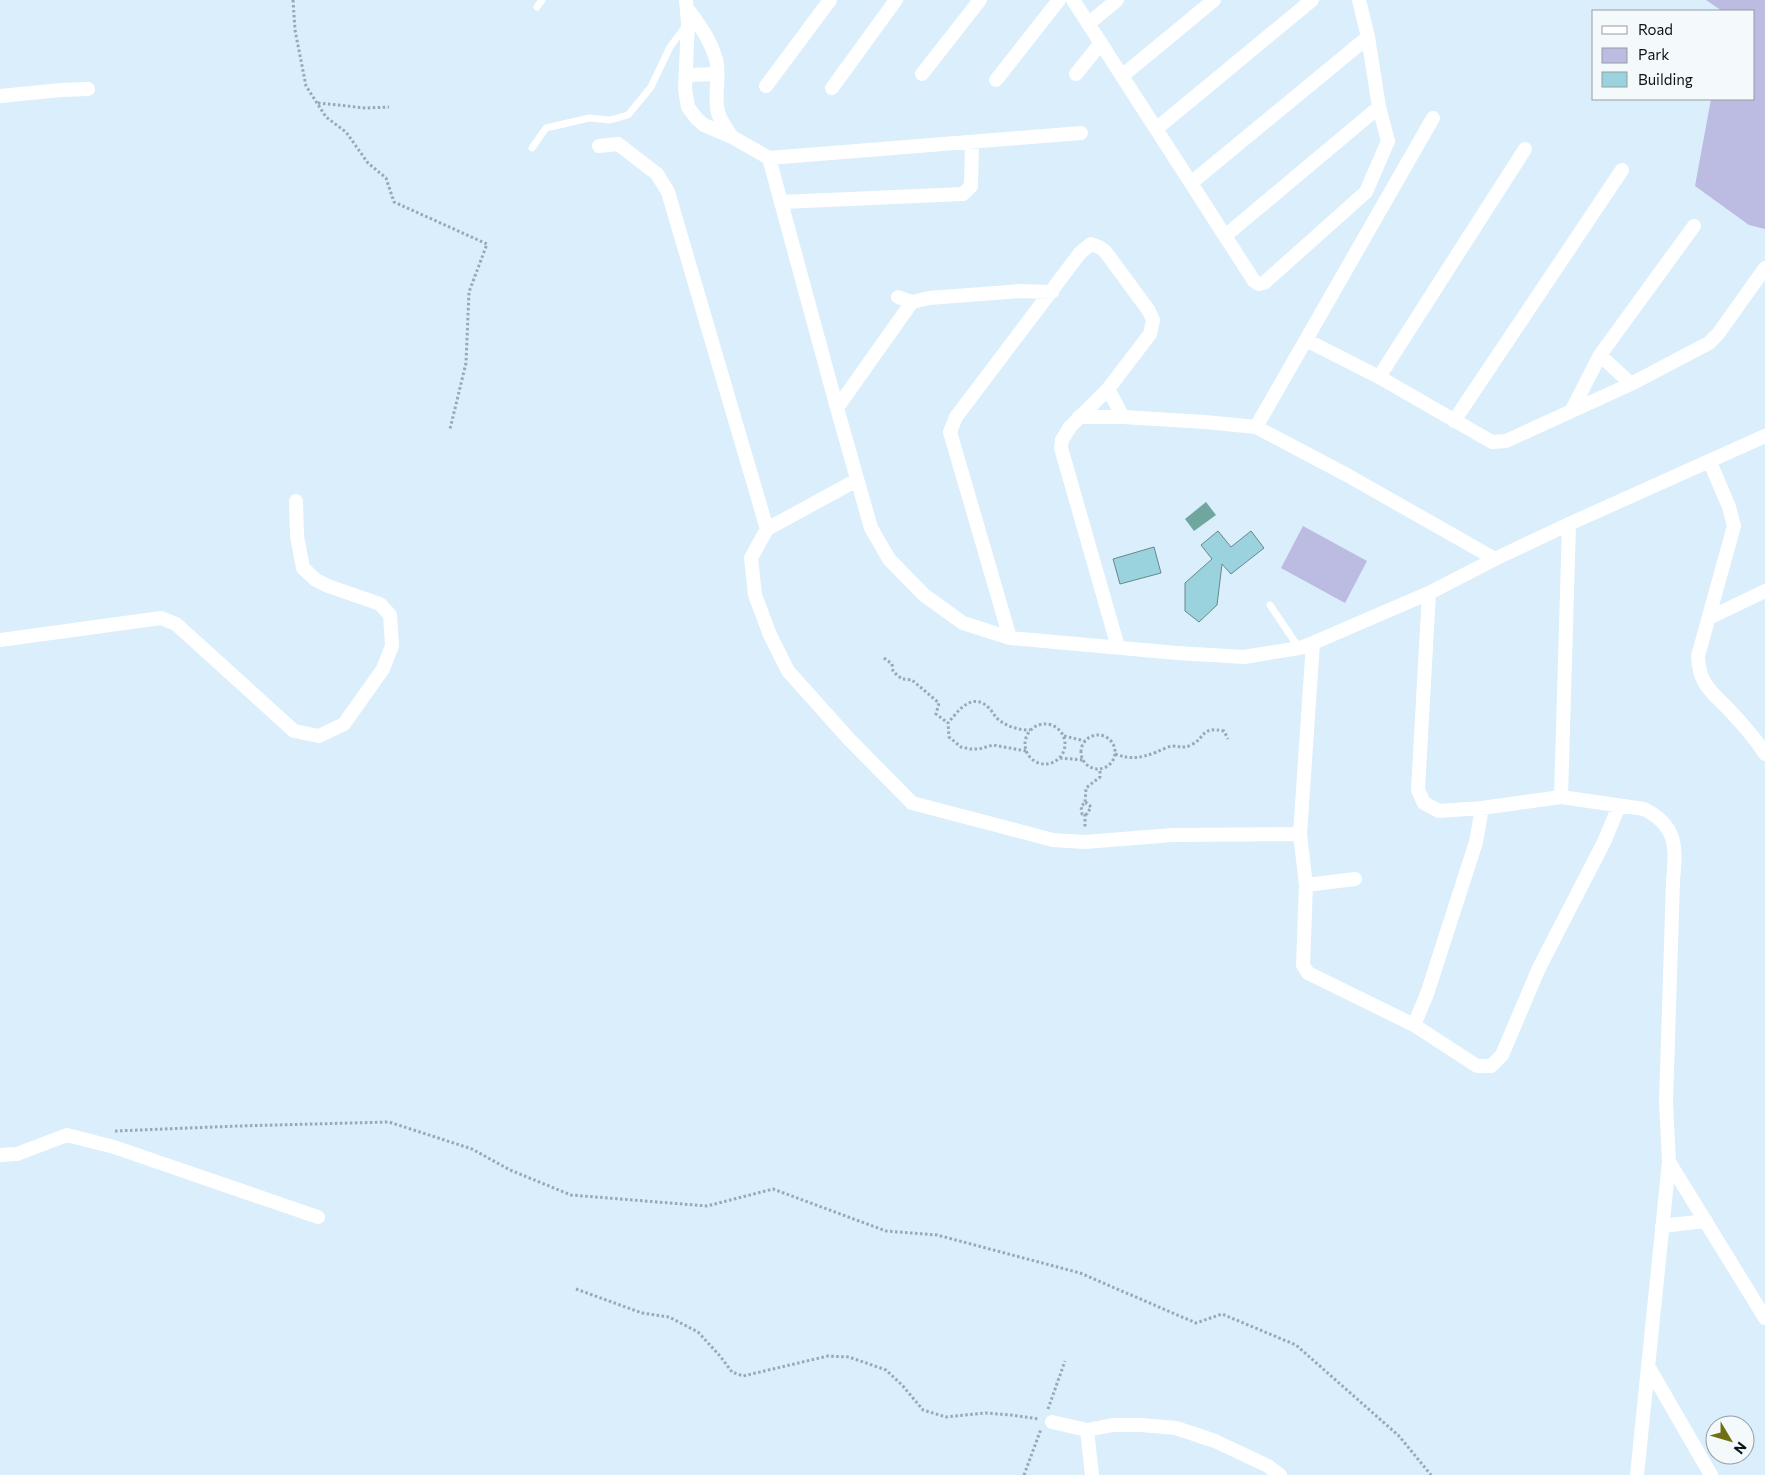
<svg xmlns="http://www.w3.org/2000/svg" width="1765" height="1475" font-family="Commissioner,sans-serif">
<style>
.green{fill:#bcbbe1}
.water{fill:#6fa79f}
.building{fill:#9ad3dd;stroke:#69878c}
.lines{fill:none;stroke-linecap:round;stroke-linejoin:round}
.path{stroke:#98a9b3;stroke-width:3;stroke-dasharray:2.5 2.5;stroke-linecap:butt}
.lane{stroke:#fff;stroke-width:7}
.street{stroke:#fff;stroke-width:14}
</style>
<rect width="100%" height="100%" fill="#daeefb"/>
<path class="green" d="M1706,0H1765V229L1749,225L1695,186L1711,99H1754V11H1722Z
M1303,526L1367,561L1345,603L1281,568Z"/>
<path class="water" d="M1206,502L1216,515L1194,531L1185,519Z"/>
<path class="building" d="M1218,531L1231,547L1251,531L1264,548L1231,574L1222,564L1217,605L1199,622L1185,611V583L1212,559L1201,545Z
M1154,547L1161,573L1120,584L1113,559Z"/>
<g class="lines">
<path class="path" d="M293,0L295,30L306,86L326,117L346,132L368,163L386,178L394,202L487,244L469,292L466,363L450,429
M318,103L366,108L389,107
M884,658L892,664L893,671L897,675L902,679L912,680L939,703L936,714L948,723
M1025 744a20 20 0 1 1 40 0a20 20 0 1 1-40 0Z
M1081 752a17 17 0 1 1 34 0a17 17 0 1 1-34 0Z
M1064,736L1085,741
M1026,751L993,745L979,749H970L961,747L949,737L948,723C958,711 972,691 989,708C993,712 995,717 999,720C1008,727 1019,730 1030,730
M1115,754C1132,760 1140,758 1157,752C1161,750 1167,747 1172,746C1179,746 1183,749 1191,745C1206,738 1200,726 1224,731L1228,739
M1060,758L1083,760
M1085,803H1087L1091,807L1087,814H1082L1081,806L1085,803L1086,788L1100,777V769
M1085,814V829
M115,1131L238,1126L389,1122L472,1149L510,1170L571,1195L707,1206L773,1189L886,1231L937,1235L1080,1273L1196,1323L1222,1314L1296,1345L1399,1436L1431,1475
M576,1289L642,1313L669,1317L698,1332L720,1356L732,1372L743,1376L828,1356L849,1357L886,1370L902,1385L923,1410L946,1417L986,1413L1011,1415L1039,1419
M1048,1409L1065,1361
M1024,1475L1041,1429"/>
<path class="lane" d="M537,7L542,0
M532,148L546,128L589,118L610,120L628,115L651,87L670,47L685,27
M1270,605L1299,648"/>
<path class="street" d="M686,0L688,23L685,89L688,107L697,119L704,125L732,137L769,158L1081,133
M1073,0L1254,281L1259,284L1264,283L1366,192L1388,141L1379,107L1368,37L1359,0
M687,8C699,25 710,38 716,59C720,74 715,90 717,106C717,117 726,128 732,137
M1088,24L1117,0
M922,74L980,0
M1076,74L1101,43
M686,75L717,74
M1122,76L1214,0
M996,80L1059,0
M766,86L830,0
M832,88L896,0
M0,96L61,90L88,89
M1156,129L1312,0
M599,146L618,144L657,174L668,192L767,529
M769,158L837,408L871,528L889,559L924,595L963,623L1010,638L1177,653L1244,657L1299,648L1313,643L1429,593L1495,559L1569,524L1765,436
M1191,183L1368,37
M782,202L963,194L971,186L972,142
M1225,236L1379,107
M898,297L912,302
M1306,340L1379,377L1492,442L1506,441L1631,384L1709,343L1718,334L1765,268
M1600,355L1631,384
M1379,377L1525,149
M837,408L912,302L929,298L1020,291L1052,292
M1572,410L1600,355L1694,226
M1079,417H1123L1108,389
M1123,417L1205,422L1256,427L1347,475L1495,559
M1454,421L1622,170
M1256,427L1433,118
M1710,462L1729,507L1734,526L1698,656C1699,687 1714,693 1733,714C1745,727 1756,739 1765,754
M857,480L767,529L751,558L755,595L770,635L788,671L848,738L912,803L1053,840L1085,842L1173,835L1300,834
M1429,593L1418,790L1424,803L1439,811L1482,808L1561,797L1644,809C1678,826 1676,848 1673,881L1666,1102L1669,1162L1637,1475
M1709,618L1765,591
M1010,638L950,432L956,417L1080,253L1091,244L1099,247L1105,251L1149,311L1153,320L1150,334L1108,389L1070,427L1062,440L1061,448L1118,647
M0,640L161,618L176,624L294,731L319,736L344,724L383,669L392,646L390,615L380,604L328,586L316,580L303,568L297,536L296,501
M1313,643L1300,834L1306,885L1303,965L1308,973L1414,1025L1477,1066H1491L1502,1055L1539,968L1604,842L1619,806
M1561,797L1569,524
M1306,885L1355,879
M1414,1025L1427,994L1476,842L1482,808
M0,1155L17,1154L67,1135L114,1147L318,1217
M1669,1162L1765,1318
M1662,1226L1706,1221
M1648,1366L1711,1475
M1052,1422L1087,1430L1113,1425H1141L1176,1428L1215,1441L1268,1466L1280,1475
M1087,1430L1092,1475"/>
</g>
<rect x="1592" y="10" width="162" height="90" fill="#f4f9fc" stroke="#969da1"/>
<rect x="1602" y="26" width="25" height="8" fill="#ffffff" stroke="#969da1"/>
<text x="1638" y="35" font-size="15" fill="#0a1319">Road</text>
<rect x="1602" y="48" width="25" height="15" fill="#bcbbe1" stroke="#969da1"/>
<text x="1638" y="60" font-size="15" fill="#0a1319">Park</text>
<rect x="1602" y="72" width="25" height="15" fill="#9ad3dd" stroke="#969da1"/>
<text x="1638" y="85" font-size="15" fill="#0a1319">Building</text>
<g transform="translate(1730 1440) rotate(128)"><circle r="24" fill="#f4f9fc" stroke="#969da1"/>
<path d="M0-4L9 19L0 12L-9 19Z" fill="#707012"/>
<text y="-8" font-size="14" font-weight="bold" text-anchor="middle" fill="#0a1319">N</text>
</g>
</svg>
